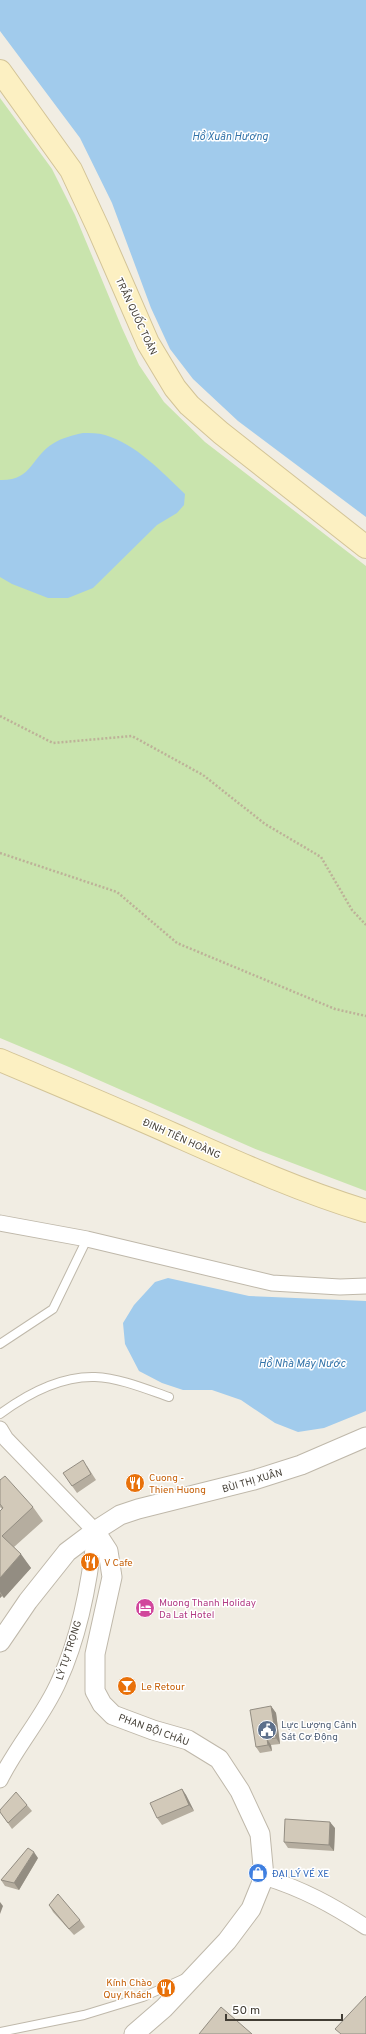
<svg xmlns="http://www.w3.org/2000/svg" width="366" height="2034" font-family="Overpass,sans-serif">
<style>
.green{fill:#c9e4ad}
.water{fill:#a1cbec}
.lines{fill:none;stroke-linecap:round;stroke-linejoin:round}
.service-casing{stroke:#bfb8aa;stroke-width:10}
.minor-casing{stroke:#bfb8aa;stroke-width:17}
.tertiary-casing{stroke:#bfb8aa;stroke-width:21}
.secondary-casing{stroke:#d3c497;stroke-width:24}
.path{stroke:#bdb198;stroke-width:2.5;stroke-dasharray:2 2;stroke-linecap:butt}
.service{stroke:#fff;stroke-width:8}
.minor{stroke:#fff;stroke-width:15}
.tertiary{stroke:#fff;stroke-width:19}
.secondary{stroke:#fcf0c2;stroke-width:22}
.wall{fill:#b5ad9f}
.shaded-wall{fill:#938d82}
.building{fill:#d2c9b9;stroke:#938d82}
.labels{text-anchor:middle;stroke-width:3;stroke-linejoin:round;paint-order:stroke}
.street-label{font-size:10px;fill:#423d34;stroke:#fff}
.food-label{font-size:10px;fill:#c56008;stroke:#fff;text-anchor:start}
.hotel-label{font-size:10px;fill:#b23c85;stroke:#fff;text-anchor:start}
.service-label{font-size:10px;fill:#4e5e75;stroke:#fff;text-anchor:start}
.shop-label{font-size:10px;fill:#366cbe;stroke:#fff;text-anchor:start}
.water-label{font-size:11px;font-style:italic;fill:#3273a9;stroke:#fff}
</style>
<rect width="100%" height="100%" fill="#f1ede3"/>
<path class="green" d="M0,98L52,169L75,215L122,328L139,365L164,402L205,442L366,566V1191L253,1148L69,1067L0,1038Z"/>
<path class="water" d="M0,0H366V517L238,421L193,379L170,349L151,308L112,203L80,138L0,31Z
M83,433C90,433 98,433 105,435C136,444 162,472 185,494L184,505L177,513L157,525L93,588L68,598H48L12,584L0,577V480C33,481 31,456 54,443C62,438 73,435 83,433Z
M168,1278L249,1296L366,1301V1411L324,1428L298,1432L275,1423L241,1400L212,1390H183L162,1383L139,1371L125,1344L123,1323L134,1305L155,1282Z"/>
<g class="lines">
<defs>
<path id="service" d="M0,1344L53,1309L87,1239
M0,1414C27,1394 61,1376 95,1377C120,1378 146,1389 169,1397
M0,2032L84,2015L143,1997L183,1979"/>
<path id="minor" d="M0,1223L87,1239L272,1283L340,1287L366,1286
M0,1429L6,1439L95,1531C90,1581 80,1635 59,1681C44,1716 17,1745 0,1780
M264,1877C303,1889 332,1905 366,1927"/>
<path id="tertiary" d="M95,1531L108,1551L112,1577L95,1654V1691L102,1704L113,1715L153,1730L188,1740L219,1759L240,1791L260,1834L264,1877L251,1909L227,1941L164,2008L134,2034
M0,1642L28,1601L67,1552L95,1531L120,1515L138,1509L254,1480L301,1465L366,1437"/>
<path id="secondary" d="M0,71L71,170L98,228L148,343L175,388L189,405L221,433L366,547
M0,1060C59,1085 117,1109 175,1135C238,1163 300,1191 366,1211"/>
</defs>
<use href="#service" class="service-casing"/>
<use href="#minor" class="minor-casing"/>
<use href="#tertiary" class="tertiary-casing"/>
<use href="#secondary" class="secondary-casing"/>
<path class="path" d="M0,716L53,743L132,736L203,775L265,824L321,857L352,910L366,925
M0,853L117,892L177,943L335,1009L366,1016"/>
<use href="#service" class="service"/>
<use href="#minor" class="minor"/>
<use href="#tertiary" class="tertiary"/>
<use href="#secondary" class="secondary"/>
</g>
<path class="wall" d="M87,1466L96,1480L77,1493L63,1473Z
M0,1480L33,1507L43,1521L14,1547L31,1568L4,1598L2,1596L0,1598V1511L2,1509L0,1507Z
M271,1706L276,1713L280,1744L271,1745L272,1751L260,1753L256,1747Z
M182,1789L186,1795L194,1811L162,1825L157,1818Z
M27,1805L32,1811L12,1829L0,1812Z
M335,1828L334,1851L288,1848L284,1842Z
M38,1858L19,1890L5,1886L1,1880Z
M49,1905L80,1920L85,1927L74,1935L53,1912Z"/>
<path class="shaded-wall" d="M21,1554L31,1568L4,1598L0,1592V1578Z
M0,1593L2,1596L0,1598Z
M271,1706L276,1713L280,1744L276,1738Z
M267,1739L271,1745L272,1751L268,1745Z
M182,1789L186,1795L194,1811L189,1805Z
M330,1822L335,1828L334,1851L329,1845Z
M34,1852L38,1858L19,1890L14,1883Z
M0,1902L3,1906L0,1914Z"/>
<path class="building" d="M83,1460L91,1474L72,1486L63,1473Z
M5,1476L33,1507L2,1536L21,1554L0,1578V1511L3,1508L0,1504V1480Z
M271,1706L276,1738L267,1739L268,1745L256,1747L250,1710Z
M182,1789L189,1805L157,1818L150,1803Z
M16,1792L27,1805L8,1823L0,1812V1810Z
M285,1819L330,1822L329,1845L284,1842Z
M28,1848L34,1852L14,1883L1,1880Z
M58,1894L80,1920L69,1929L49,1905Z
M366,1996V2034H341L335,2029Z
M221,2007L252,2034H199Z"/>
<defs>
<symbol id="restaurant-disc" viewBox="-11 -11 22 22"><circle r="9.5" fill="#e8710a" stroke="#fff"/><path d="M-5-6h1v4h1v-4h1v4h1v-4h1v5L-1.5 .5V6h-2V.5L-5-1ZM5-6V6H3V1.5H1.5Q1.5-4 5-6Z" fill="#fff"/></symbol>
<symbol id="hotel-disc" viewBox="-11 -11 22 22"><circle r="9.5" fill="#d1479c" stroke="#fff"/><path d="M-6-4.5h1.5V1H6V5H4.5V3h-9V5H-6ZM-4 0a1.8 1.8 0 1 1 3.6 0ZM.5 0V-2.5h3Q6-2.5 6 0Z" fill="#fff"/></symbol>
<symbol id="bar-disc" viewBox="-11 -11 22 22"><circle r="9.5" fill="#e8710a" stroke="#fff"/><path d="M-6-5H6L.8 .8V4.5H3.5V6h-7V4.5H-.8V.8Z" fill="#fff"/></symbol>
<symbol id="civic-disc" viewBox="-11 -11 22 22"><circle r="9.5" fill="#5c6f8a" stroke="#fff"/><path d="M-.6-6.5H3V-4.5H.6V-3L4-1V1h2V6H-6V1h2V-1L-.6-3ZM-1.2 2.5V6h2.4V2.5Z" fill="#fff"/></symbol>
<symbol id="shop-disc" viewBox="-11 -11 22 22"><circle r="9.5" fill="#3f7fe0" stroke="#fff"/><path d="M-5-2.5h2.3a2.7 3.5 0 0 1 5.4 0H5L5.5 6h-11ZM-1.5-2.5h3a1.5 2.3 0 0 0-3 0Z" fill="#fff"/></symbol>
</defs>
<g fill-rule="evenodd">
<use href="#restaurant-disc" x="124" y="1472" width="22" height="22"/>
<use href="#restaurant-disc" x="79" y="1551" width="22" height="22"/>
<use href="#hotel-disc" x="134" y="1597" width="22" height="22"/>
<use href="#bar-disc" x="116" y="1675" width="22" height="22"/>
<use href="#civic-disc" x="256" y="1719" width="22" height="22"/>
<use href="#shop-disc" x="247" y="1862" width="22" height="22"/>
<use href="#restaurant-disc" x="155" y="1977" width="22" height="22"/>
</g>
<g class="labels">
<g class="street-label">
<text transform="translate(137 316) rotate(65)" y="4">TRẦN QUỐC TOẢN</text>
<text transform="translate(182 1138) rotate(24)" y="4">ĐINH TIÊN HOÀNG</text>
<text transform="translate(252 1480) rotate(-16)" y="4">BÙI THỊ XUÂN</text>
<text transform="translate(68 1650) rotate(-72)" y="4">LÝ TỰ TRỌNG</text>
<text transform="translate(154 1729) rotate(20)" y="4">PHAN BỘI CHÂU</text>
</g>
<g class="food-label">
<text x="149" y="1481">Cuong -<tspan x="149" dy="12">Thien Huong</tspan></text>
<text x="104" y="1566">V Cafe</text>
<text x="141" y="1690">Le Retour</text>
<text x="152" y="1986" text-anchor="end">Kính Chào<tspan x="152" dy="12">Quy Khách</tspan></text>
</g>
<g class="hotel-label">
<text x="159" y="1606">Muong Thanh Holiday<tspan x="159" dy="12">Da Lat Hotel</tspan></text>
</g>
<g class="service-label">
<text x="281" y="1728">Lực Lượng Cảnh<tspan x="281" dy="12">Sát Cơ Động</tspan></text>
</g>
<g class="shop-label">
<text x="272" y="1877">ĐẠI LÝ VÉ XE</text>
</g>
<g class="water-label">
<text x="230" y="140">Hồ Xuân Hương</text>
<text x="302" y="1367">Hồ Nhà Máy Nước</text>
</g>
</g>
<path d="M226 2014v6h116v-6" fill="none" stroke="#423d34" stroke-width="2"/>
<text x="232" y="2014" font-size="12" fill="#423d34" stroke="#ffffff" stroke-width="3" paint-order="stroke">50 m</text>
</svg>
